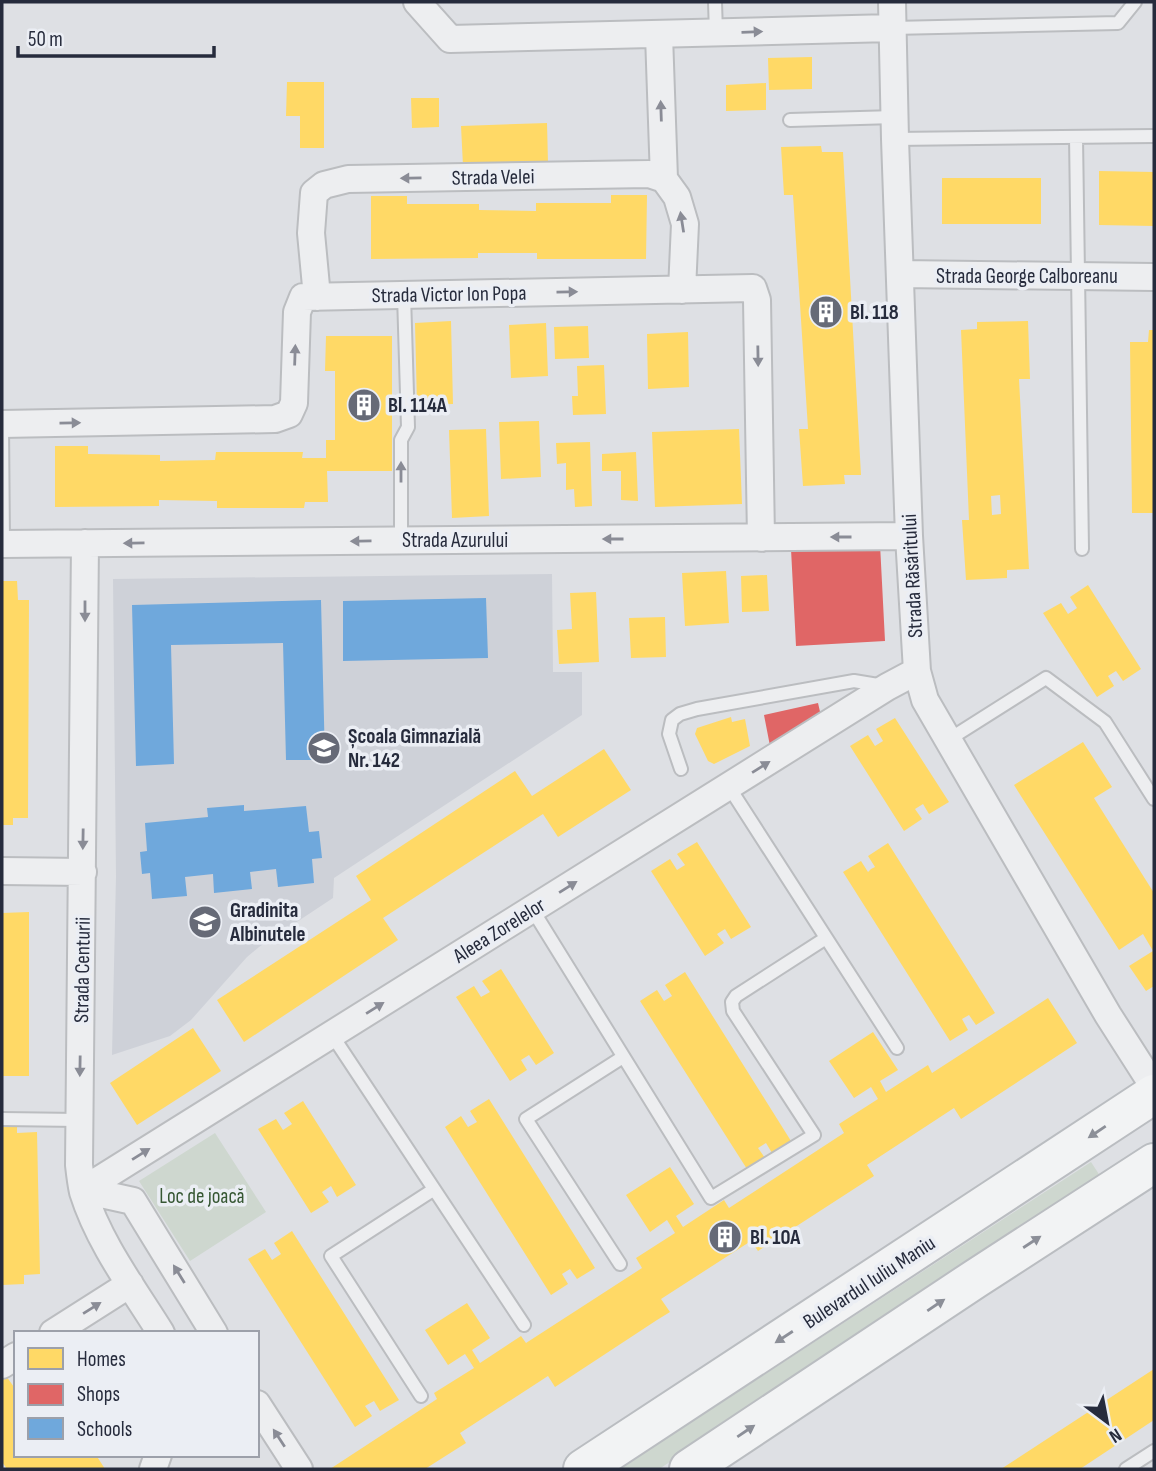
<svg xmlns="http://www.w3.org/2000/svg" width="1156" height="1471" font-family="'Sofia Sans Condensed',sans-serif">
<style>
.built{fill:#ced1d8}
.green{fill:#ced7cf}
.homes{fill:#ffd966;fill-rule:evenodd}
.shops{fill:#e06666}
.schools{fill:#6fa8dc}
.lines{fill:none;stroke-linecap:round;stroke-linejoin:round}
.service-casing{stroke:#bbbdc0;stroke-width:16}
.minor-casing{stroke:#bbbdc0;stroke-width:30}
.primary-casing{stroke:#babdc1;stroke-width:42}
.service{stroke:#edeef0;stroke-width:12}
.minor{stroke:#edeef0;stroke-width:26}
.primary{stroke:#f2f3f4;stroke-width:38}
.oneway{fill:#8a8c96}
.oneway2{fill:#8c8f98}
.labels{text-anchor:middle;stroke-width:7;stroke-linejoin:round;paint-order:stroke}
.street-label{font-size:21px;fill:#262b3c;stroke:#ebeef4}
.poi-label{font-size:21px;font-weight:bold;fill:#262b3c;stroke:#ebeef4;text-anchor:start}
.park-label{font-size:21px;fill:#365733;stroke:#ebeef4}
</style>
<rect width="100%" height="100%" fill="#dee0e4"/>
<path class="built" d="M552,574L553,672H582V715L334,878L333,898L259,947L247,957L191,1020L170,1036L112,1055L116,876L113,579Z"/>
<path class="green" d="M215,1133L266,1212L190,1261L139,1181Z
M1091,1162L1104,1182L659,1469H619Z"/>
<path class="homes" d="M812,57V89L769,90L768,58Z
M287,82H324V148H300V116H286Z
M766,83V110L726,111V85Z
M411,98H439V127L412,128Z
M547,123L548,163L463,166L461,126Z
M821,146L822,152H843L861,475H844L845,484L803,486L799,429H808L793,195H784L781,147Z
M1099,171L1154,172V226L1099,225Z
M942,178H1041V224H942Z
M611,195H647L646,259H537V253H478V258L371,259V196H407V204H479V210L536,211V203H611Z
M451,321L453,404L417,405L415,323Z
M1028,321L1030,379H1019L1029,569L1007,570V578L966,580L962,520H969L961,330L977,329V322ZM1000,495L1001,514L992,515L991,496Z
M546,323L548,376L511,378L509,325Z
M588,326L589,358L555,359L554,327Z
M1149,330H1154V513H1132L1130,342H1148Z
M688,332L689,387L648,389L647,334Z
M326,336H392V471H327L328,502H305L304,508H217V501L159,500V506L55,507V446H88V454L160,455V461L215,460L216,452H303L302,458H326V440H335V371H325Z
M604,365L606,414L573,415L572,396H578L577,366Z
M539,421L541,477L501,479L499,422Z
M486,429L489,516L452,518L449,430Z
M739,429L742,504L655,507L652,432Z
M590,442L592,506L575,507L574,489L566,490V463L557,464L556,443Z
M636,452L638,501L621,500V471H602V454Z
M726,571L729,623L685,626L682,573Z
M767,575L769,611L742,612L741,576Z
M2,581H17L18,600H29L28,818H13V825H2Z
M1088,585L1141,669L1123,681L1116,671L1108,676L1114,686L1097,697L1043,613L1061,603L1068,614L1077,608L1070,597Z
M596,592L599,662L559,664L557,630L572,629L570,593Z
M665,617L666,657L631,658L629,618Z
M731,717L732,722L745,719L750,746L714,764L708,761L695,734L697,728Z
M895,718L949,802L929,814L923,804L915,809L922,819L904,831L850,746L868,735L875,746L883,741L876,729Z
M1083,742L1112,787L1094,798L1154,893V986L1146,991L1129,966L1153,951L1143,934L1119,950L1014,785Z
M604,749L631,790L558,837L543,814L383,918L398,940L244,1042L217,1000L371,900L356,876L515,771L532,796Z
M697,842L751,927L731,939L725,929L717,934L724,943L705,956L651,871L670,859L677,870L685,865L677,854Z
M888,843L995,1013L976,1025L969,1015L962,1019L968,1030L950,1041L843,872L861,861L868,872L871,869L875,867L868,856Z
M29,912V1076H2V913Z
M501,969L554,1053L536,1065L529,1055L521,1060L527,1070L510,1081L456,997L474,986L481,997L490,992L482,981Z
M685,972L791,1141L772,1153L766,1143L758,1148L765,1158L747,1169L640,1001L657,990L664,1001L672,996L665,985Z
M1048,998L1077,1043L961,1119L954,1108L867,1165L874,1176L758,1251L751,1241L661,1299L670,1312L657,1320L555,1387L548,1376L460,1433L466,1443L425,1469H330L437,1399L434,1393L474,1368L465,1354L448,1365L425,1330L467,1303L490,1338L472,1350L480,1363L521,1336L526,1343L642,1268L636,1258L675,1233L667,1220L650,1232L626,1195L670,1167L694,1204L676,1216L683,1227L724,1200L729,1208L844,1133L839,1124L878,1099L871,1087L854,1098L829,1061L873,1032L898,1070L880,1081L886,1092L928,1065L932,1073Z
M193,1028L221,1071L137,1125L110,1083Z
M489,1099L595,1268L577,1279L570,1269L562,1274L568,1284L551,1295L445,1127L461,1116L468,1127L477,1122L470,1111Z
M303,1101L356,1185L337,1197L331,1186L322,1192L329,1202L311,1213L258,1129L276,1119L283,1130L292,1124L284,1113Z
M2,1126H17V1133L37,1132L40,1274L24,1275V1284L2,1285Z
M292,1231L399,1400L380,1411L374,1401L365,1406L372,1416L355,1427L248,1259L265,1249L272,1260L281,1254L274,1243Z
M1154,1369V1420L1080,1469H1001Z
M2,1370L16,1390V1455H96L105,1469H7L2,1462Z"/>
<path class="shops" d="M880,544L885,641L796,646L791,549Z
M818,703L821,716L801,725L799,732L770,746L764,715Z"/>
<path class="schools" d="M486,598L488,658L343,661V601Z
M321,600L325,760H286L283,643L171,645L174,764L136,766L132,605Z
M244,805V811L306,806L309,832L319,831L322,858L312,859L314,883L278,887L276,869L250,872L252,889L214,893L213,874L185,877L187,896L152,899L150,873L142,874L140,852L147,851L145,823L208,817L207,808Z"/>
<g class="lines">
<defs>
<path id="service" d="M715,2L716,33
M892,28L1118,23L1135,2
M790,120L895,117
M1076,137L1082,549
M895,139L1154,136
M2,424L3,544
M401,541V440L408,427L404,295
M948,740L1046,678L1105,722L1154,799
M681,769L669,734L672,720L680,714L697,709L854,681L884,686
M729,787L897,1048
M532,909L711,1198L814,1135L733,1011L732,1002L736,996L826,938
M332,1035L524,1325
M2,1119L79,1120
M620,1264L526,1119L623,1057
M421,1396L331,1256L433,1190
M1126,1469L1154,1451"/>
<path id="minor" d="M417,2L450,39L892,28
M892,2L895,139L909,536L917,671L925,700L1108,1015L1154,1087
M659,35L664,179
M901,274L1154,277
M317,297L311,233L314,193L324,185L348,179L649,174L664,179L677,197L685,224L682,290
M2,424L275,419L289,414L294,403L297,312L303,297L753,288L757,300L761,538
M85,543L79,1165C80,1174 81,1183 83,1192C99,1243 133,1288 161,1333
M2,544L909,536
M2,871L83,872
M83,1190L887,687L917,671
M83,1190L133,1201L214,1333
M53,1333L130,1284
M2,1365L16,1356
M257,1404L299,1469
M153,1469L158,1455"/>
<path id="primary" d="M583,1469L1154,1094
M689,1469L975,1279L1154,1163"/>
</defs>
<use href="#service" class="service-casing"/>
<use href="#minor" class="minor-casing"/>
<use href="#primary" class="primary-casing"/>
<use href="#service" class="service"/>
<use href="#minor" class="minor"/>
<use href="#primary" class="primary"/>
</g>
<defs><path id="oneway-solid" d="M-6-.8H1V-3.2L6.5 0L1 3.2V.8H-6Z" transform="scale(1.75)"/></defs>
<g class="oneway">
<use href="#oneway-solid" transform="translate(752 32) rotate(-2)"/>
<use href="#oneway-solid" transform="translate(661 111) rotate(-92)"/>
<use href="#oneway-solid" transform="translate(411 178) rotate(179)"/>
<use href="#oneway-solid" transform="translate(682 222) rotate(-99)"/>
<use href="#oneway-solid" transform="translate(567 292) rotate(-1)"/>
<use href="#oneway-solid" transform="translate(295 355) rotate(-88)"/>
<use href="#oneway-solid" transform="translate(758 356) rotate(89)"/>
<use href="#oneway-solid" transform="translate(70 423) rotate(-1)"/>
<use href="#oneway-solid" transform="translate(401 472) rotate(-90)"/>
<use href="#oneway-solid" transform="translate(841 537) rotate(180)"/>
<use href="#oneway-solid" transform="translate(613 539) rotate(180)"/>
<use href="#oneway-solid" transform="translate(361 541) rotate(179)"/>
<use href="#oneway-solid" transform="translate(134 543) rotate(179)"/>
<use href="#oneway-solid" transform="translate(85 611) rotate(90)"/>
<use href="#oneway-solid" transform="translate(761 767) rotate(-32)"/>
<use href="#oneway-solid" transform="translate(83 839) rotate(91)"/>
<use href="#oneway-solid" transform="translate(568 887) rotate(-32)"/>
<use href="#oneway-solid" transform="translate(375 1008) rotate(-32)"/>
<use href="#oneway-solid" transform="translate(80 1066) rotate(91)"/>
<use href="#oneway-solid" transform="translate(141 1154) rotate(-32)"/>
<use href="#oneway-solid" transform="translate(179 1274) rotate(-122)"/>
<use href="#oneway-solid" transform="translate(92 1308) rotate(-32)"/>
<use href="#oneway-solid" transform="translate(279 1438) rotate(-123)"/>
</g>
<g class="oneway2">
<use href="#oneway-solid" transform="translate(1097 1132) rotate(146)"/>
<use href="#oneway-solid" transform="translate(1032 1242) rotate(-33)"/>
<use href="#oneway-solid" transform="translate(936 1305) rotate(-34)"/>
<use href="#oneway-solid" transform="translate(784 1337) rotate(147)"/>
<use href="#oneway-solid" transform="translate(746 1431) rotate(-34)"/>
</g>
<defs>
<symbol id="building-disc" viewBox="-11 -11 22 22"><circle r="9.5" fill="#666a77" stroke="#ebeef4"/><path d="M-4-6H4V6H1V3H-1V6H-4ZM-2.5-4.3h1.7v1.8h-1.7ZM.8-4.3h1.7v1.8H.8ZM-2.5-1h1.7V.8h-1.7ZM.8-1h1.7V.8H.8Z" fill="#fff"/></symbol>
<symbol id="school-disc" viewBox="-11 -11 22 22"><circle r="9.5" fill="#666a77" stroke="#ebeef4"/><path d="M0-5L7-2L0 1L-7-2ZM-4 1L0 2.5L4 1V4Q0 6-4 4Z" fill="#fff"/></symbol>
</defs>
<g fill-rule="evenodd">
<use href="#building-disc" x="807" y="293" width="38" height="38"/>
<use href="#building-disc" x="345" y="386" width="38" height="38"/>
<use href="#school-disc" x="305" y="729" width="38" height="38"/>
<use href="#school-disc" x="186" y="903" width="38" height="38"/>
<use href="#building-disc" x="706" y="1218" width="38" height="38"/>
</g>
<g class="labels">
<g class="street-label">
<text transform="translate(493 177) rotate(-1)" y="7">Strada Velei</text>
<text x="1027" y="283">Strada George Calboreanu</text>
<text transform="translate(449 294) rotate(-1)" y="7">Strada Victor Ion Popa</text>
<text x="455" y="547">Strada Azurului</text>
<text transform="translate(912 576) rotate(-93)" y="7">Strada Răsăritului</text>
<text transform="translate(499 930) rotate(-32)" y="7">Aleea Zorelelor</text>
<text transform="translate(82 970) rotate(-89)" y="7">Strada Centurii</text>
<text transform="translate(869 1282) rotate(-33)" y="7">Bulevardul Iuliu Maniu</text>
</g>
<g class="poi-label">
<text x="850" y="319">Bl. 118</text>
<text x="388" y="412">Bl. 114A</text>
<text x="348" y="743">Școala Gimnazială<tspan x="348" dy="24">Nr. 142</tspan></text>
<text x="230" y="917">Gradinita<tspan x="230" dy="24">Albinutele</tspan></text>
<text x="750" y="1244">Bl. 10A</text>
</g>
<g class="park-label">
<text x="202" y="1203">Loc de joacă</text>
</g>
</g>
<rect width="1156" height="1471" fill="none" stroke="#262b3c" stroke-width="7"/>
<rect x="14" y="1331" width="245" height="126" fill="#ebeef4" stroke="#9ca0aa" stroke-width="2"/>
<rect x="28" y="1348" width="35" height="21" fill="#ffd966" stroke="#9ca0aa" stroke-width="2"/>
<text x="77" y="1366" font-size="21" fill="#262b3c">Homes</text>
<rect x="28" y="1384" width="35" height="21" fill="#e06666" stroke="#9ca0aa" stroke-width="2"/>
<text x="77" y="1401" font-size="21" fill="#262b3c">Shops</text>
<rect x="28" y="1418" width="35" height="21" fill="#6fa8dc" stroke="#9ca0aa" stroke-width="2"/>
<text x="77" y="1436" font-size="21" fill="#262b3c">Schools</text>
<g transform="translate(1107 1422) rotate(148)" stroke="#ebeef4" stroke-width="5" paint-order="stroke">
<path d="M0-5L12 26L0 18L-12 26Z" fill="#262b3c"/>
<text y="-10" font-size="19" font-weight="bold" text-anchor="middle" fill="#262b3c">N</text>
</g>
<path d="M18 46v10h196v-10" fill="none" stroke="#262b3c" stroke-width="3.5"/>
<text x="28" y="46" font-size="21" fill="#262b3c" stroke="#ebeef4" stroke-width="5" paint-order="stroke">50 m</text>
</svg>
